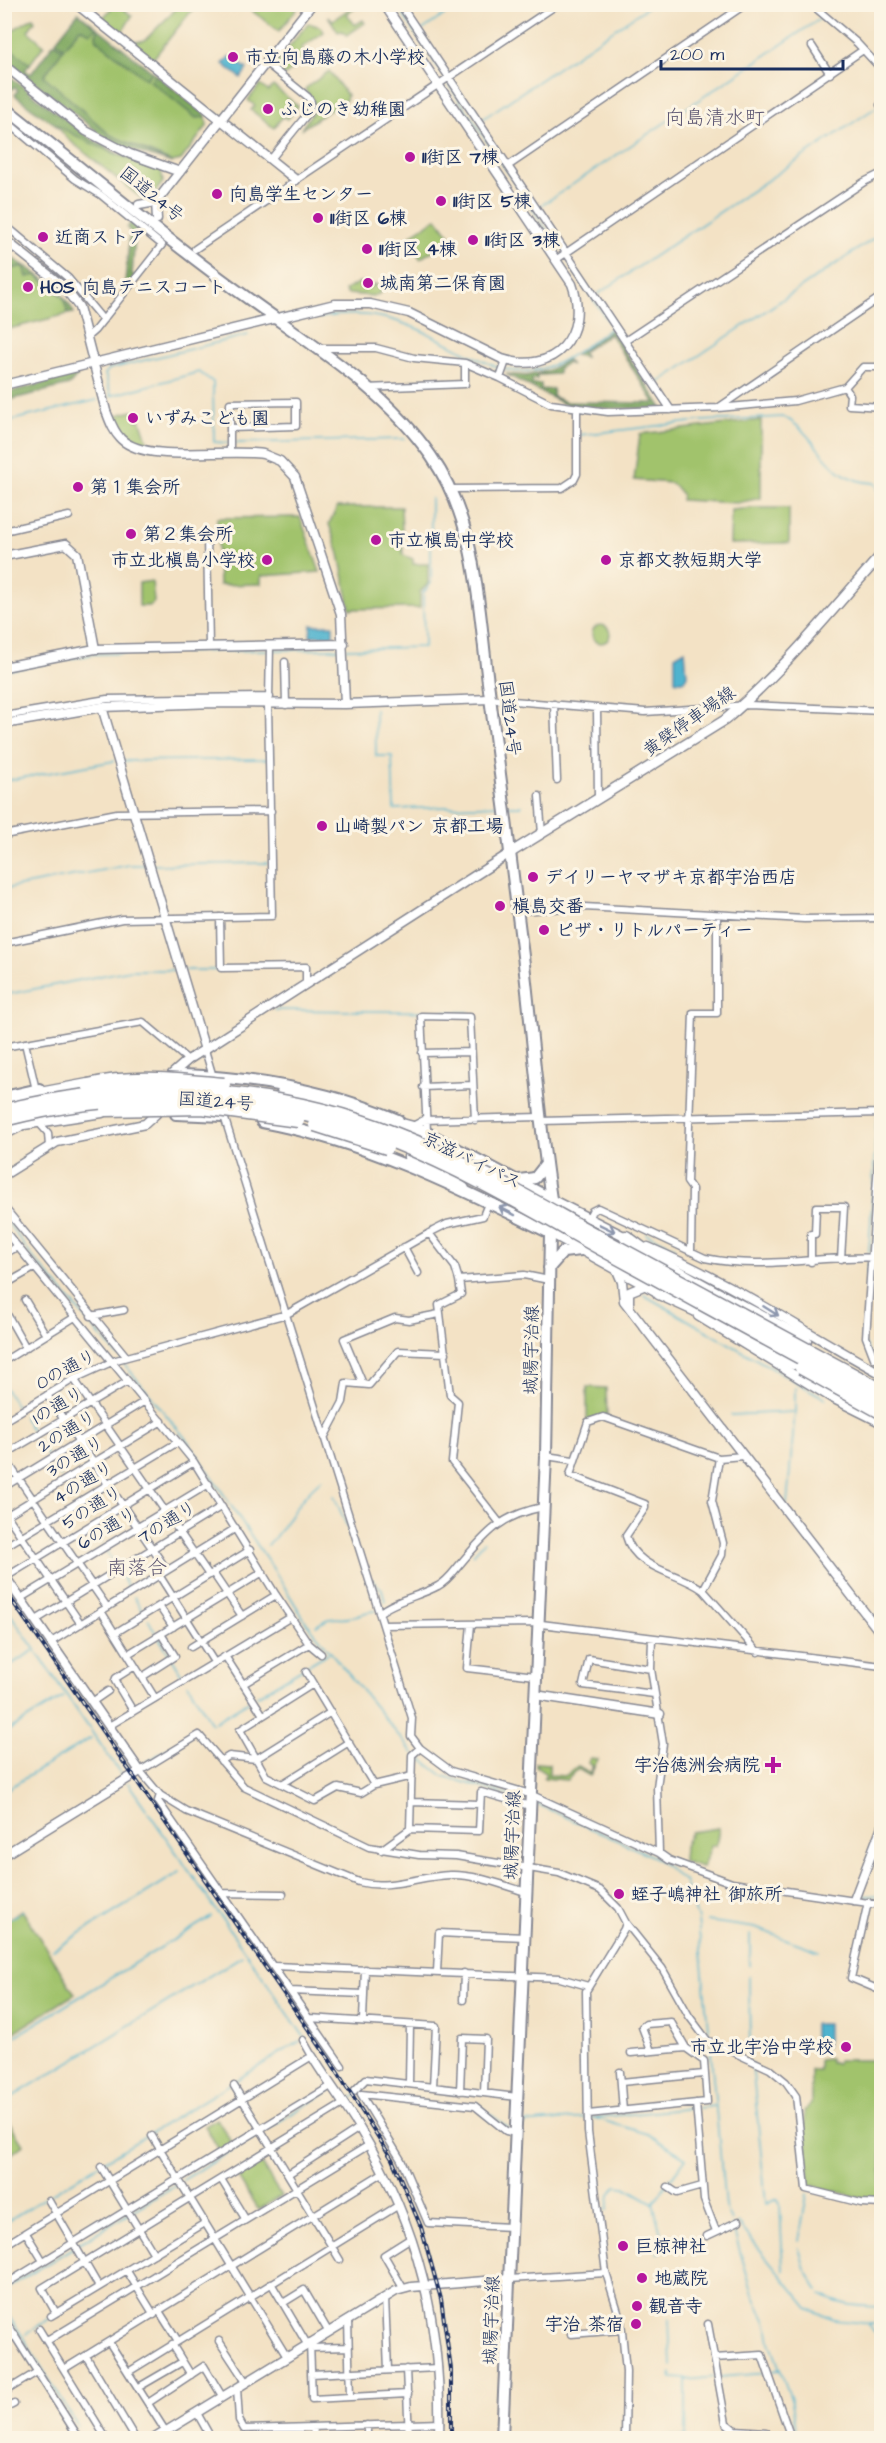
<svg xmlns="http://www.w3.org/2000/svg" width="886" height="2443" font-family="'Architects Daughter','Klee One',sans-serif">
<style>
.green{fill:#a1c36c;stroke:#5e7965;stroke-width:1.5}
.forest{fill:#80a960;stroke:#4e6c5f;stroke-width:1.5}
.water{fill:#4fb3ce;stroke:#357196;stroke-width:1.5}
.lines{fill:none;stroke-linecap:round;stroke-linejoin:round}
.stream{stroke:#4fb3ce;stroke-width:1.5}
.minor-casing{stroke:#878892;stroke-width:9}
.tertiary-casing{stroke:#878892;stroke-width:11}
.secondary-casing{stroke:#878892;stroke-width:12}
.primary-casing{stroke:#878892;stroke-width:14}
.trunk-casing{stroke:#878892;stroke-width:14}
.motorway-casing{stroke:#878892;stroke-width:15}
.minor{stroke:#fff;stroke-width:6}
.tertiary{stroke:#fff;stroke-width:8}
.secondary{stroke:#fff;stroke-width:9}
.primary{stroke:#fff;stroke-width:10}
.trunk{stroke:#fff;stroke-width:10}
.motorway{stroke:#fff;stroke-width:12}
.rail-casing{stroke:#1b2f5e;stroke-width:4}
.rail{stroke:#fcf5e5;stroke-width:1.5;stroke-dasharray:4.5;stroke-linecap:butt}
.motorway-bridge-casing{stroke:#878892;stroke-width:15;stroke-linecap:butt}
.motorway-bridge{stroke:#fff;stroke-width:12}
.oneway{stroke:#8d97ae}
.poi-dot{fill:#b5179e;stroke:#fcf5e5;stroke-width:2}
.labels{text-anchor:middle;stroke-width:6;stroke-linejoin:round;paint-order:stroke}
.poi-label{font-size:18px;font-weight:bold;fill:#1b2f5e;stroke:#fcf5e5;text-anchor:start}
.street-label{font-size:18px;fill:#1b2f5e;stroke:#fcf5e5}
.neighbourhood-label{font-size:20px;fill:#5e5873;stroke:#fcf5e5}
</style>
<rect width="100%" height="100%" fill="#fcf5e5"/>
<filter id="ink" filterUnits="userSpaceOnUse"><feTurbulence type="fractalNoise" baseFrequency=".0167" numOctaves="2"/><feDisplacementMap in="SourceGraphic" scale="12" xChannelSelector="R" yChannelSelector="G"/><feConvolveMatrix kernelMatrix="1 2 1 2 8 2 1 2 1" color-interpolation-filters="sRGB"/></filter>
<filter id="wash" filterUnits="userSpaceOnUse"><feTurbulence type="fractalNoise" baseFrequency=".008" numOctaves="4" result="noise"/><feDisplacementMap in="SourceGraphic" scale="24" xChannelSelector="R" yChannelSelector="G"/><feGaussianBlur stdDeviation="1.35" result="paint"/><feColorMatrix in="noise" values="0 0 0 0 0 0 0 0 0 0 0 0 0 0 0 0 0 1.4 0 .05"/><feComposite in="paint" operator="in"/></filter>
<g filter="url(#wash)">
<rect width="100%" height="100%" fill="#f3e2c5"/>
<path class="green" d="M105,5H118L132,16L121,34L102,19L111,9Z
M180,5H196L153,59L125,37L136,42L145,40Z
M244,5H300L279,31Z
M355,5H360L347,14L355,25L363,20L365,23L347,35L342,31L338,32L328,16L333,20Z
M79,13L206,115L207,126L181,160L172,162L110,135L35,69Z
M33,18L35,21L28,31L44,45L30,64L5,44L4,35Z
M308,23L321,27L324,32L301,48L308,58L285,75L274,66Z
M329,71L347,95L346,100L301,129L314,110L313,100L305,90L306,88Z
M4,72L88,137L118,154L161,169L163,182L152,196L141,198L69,140L54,123L15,95L18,90L14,87L10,91L5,87Z
M260,85L268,91L273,86L298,106L288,119L283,116L274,128L251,110L255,106L248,100Z
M437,218L452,238L420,259L409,241L410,236Z
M4,263L6,270L24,266L27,276L36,275L63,297L68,314L5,330Z
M360,282L365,289L376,284L382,292L375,296L347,294L345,290Z
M133,411L136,420L140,419L149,446L129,436L116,420L117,415Z
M761,420V498L737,503L681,500L682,494L671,483L634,480L640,434Z
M337,507H401L403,555L413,559V564H428V584L420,592V608L350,609L339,554L329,524Z
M756,508H789V543L730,544L731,510Z
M300,517L320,572L261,576V584L219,585L217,518Z
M152,581L154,602L150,606H139V583Z
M592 634a9 9 0 1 1 18 0a9 9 0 1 1-18 0Z
M587,1387L606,1388L607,1416L587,1422Z
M590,1758L598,1759L590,1776L578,1769L567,1780L544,1778L546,1774L536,1767V1763L549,1764V1775L565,1776L578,1766L590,1773L593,1766L588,1763Z
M719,1828L716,1846L712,1845L702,1867L683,1861L684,1846L691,1832Z
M22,1910L75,1994L5,2038V1921Z
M829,2059L830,2063H837V2060H881V2198H862L810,2185L804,2111L811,2103V2070H819V2060Z
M5,2116L23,2145L5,2159H4Z
M217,2119L232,2143L219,2150L205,2126Z
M259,2160L281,2196L258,2210L236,2174Z"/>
<path class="forest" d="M78,13L97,28L90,33L80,28L64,48L56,41Z
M99,29L152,72L146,79L97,40L96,34Z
M54,43L63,50L44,76L110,135L172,163L138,152L107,139L5,59L4,44L30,64L25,70L31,74Z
M4,72L88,137L118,154L161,169C108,154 57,131 15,95L18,90L14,87L10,91L5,87Z
M155,75L206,115V117L196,118L150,81Z
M131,222L136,227L132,274L135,276L130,283L125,282L130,231L127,228Z
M4,253C29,269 61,285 74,313L68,314L63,297L36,275L27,277L24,266L6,270Z
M611,330L662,408H606L564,404L506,374L526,376L548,371L567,360L571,365L567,363L558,369V374L537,375V379H532V384H541V390L553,389V397L566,402L655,403L610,334L582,352L585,357L575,355Z
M79,374L69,385L5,401V393Z"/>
<path class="water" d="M230,56L247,69L241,78L223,64Z
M311,625H333V636H310Z
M685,650L687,675L684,681H677L675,680V656Z
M814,2024H827V2046L814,2047Z"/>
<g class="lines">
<path class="stream" d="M396,4L444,76
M421,31L460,4
M446,80L549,233
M481,120L652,4
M539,207L821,18
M598,294L878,106
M319,318C396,302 434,342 500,368
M505,369C546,381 580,349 612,327L569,262
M655,385L882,233
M111,395L105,374L109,369L248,335
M110,396L199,372L213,382L214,442L229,443
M4,422L97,400
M579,435L700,421L784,417C821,436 825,482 875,483L880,493L881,517
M234,443L404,439
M347,649L424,647L423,593L431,583V498
M272,650L339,649
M4,671L95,654L267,650
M375,709L376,756H392L394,809L500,805
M122,761L267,759
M4,781L114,761
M508,806H522
M152,865L267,863
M4,889L129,865H144
M183,970H221
M4,995L130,970H179
M274,1010L469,1012
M877,1110L882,1078
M4,1217L30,1254L118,1356
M646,1234L674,1247
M869,1252L877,1115
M867,1275L868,1263
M644,1295L826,1399
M865,1343L870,1355
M121,1360L190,1444L274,1570L306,1622L413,1753
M4,1386L16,1406
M731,1415L794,1412
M23,1416L33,1432
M38,1441L47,1455
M52,1463L61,1477
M66,1485L74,1499
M334,1496L355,1545
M787,1504L795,1412V1388
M80,1508L88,1521
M93,1529L102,1543
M268,1546C288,1522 298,1499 322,1479
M105,1549L115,1566
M473,1554L484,1542
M119,1572L129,1589
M372,1580L382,1589L385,1601
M134,1597L143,1612
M4,1605L123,1777
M396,1607L413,1599
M148,1619L155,1632
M316,1626C338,1612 334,1622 352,1617C361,1614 366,1611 376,1611
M159,1638L169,1654
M173,1660L183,1677
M4,1669L33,1651
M188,1684L212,1724
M257,1696L328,1653
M215,1722L249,1701
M4,1733L63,1697
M417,1756L443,1776L525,1800
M147,1762L169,1748
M128,1783L305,2038
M4,1791L91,1738
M535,1803L656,1858L684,1881L698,1919L709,2040
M865,1896L882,1895
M20,1912L23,1911
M707,1921L755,1928L819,1951
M4,1922L17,1914
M53,1950L180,1872
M750,1966V1935
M749,1976L750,2056
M871,1983L881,1987
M4,2043L211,1917
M710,2044L725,2207L731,2221
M752,2063L766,2204L777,2199L780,2204L783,2271
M4,2102L242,1956
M347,2102L358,2094
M478,2105L510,2129
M698,2108L714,2106
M591,2118L694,2108
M595,2118L648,2134L686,2158L653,2203
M522,2123L586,2118
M265,2130L330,2090
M183,2180L261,2132
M601,2209L608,2210L610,2194L616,2186L625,2187L653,2203L665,2250L657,2253
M132,2211L179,2183
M4,2223L300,2041
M738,2223L808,2308L834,2320L882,2325
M732,2225L753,2294L767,2324L770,2342L792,2402L797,2438
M799,2241L807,2194
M78,2244L128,2214
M799,2248L805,2269L818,2291
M4,2290L74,2247
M821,2295C841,2306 859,2306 882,2307
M4,2307L77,2425
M669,2319L671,2366
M869,2324L882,2347
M26,2334L49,2319
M771,2372L780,2369
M671,2373L672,2378L688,2379
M720,2377L767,2373
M665,2438V2436L686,2437V2380L716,2377"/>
</g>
</g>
<g filter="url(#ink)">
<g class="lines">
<defs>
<path id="minor" d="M400,4L671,410
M811,4L857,43L882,70
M812,46L830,74
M266,63L308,97L311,102L309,112L271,159
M880,105L882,104
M4,119L75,179L101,195L162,245L95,330L87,337
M508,166L746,4
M296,180L558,4
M4,224L68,278L103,320
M195,249L293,183
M557,259L863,50
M625,341L864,182L882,173
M318,348H376L414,358L465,363L500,378L551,404L608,412L718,408L795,401L845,387L863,367H882
M500,378L506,361
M845,387L850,395L849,405L882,407
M366,388L465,384V363
M718,408L882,296
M230,428L296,426V402L230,403V452
M450,489L562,488L574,480L577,474V409
M4,531L69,516
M207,536L209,647
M285,662L286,705
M269,699L270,645
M490,699L645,712L749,705L882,711
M554,704L557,780
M597,708L598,799
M4,716L107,699L270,697
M539,796L542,834
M4,835L117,813L271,811
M517,911L584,907L804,919L882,918
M220,917L221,968L306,967V983
M4,943L122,919L272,916L268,705
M25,1043L36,1090
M4,1047L143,1022L188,1060
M205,1050L213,1077
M422,1053L471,1052
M423,1087L473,1085
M882,1105L866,1337L874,1358L882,1362
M224,1116L412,1718L411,1736L420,1748L412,1755L410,1829L381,1850
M540,1121L880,1113
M40,1124L48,1133L49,1147
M413,1126L424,1120L540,1117
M427,1131L421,1016L470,1017L475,1120
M4,1136L20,1128
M4,1207L126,1356
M588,1219L592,1211L598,1208L705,1258C765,1271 822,1254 882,1258
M4,1230L194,1462L276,1595L309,1644L321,1654
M429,1233L455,1267L459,1280
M404,1247L418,1273
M691,1251L692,1189L687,1182L693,1013H717V915
M4,1254L17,1247
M811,1262V1234H815L816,1207H844L841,1259
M4,1285L34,1268
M25,1300L46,1335
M8,1316L26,1348
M91,1316L124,1310
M4,1361L75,1317
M74,1379L209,1575
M363,1384L344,1339L395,1318L409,1320L439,1314
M47,1395L167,1570
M4,1421L74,1379L116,1360L287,1314L433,1231L447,1224L483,1216L489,1201
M324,1438L343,1402L346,1383L369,1385L398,1351L446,1353
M4,1455L128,1381
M546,1456L573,1460
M4,1457L107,1607
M719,1458L712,1501L723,1543L722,1555L703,1590C679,1572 635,1570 626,1536L645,1508V1504L570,1475L588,1422L603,1417L719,1458L743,1456
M4,1487L145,1401
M4,1511L81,1624
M4,1517L162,1421
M499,1522L452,1462L458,1402L450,1395L439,1305L461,1294L459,1280L524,1275L549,1280
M4,1547L178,1442
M213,1573L242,1616
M159,1575L214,1662
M6,1577L194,1462
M703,1590L758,1652
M21,1598L209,1484
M159,1606L173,1627
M101,1611L155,1698
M379,1613C395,1600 420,1596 438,1586C448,1581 454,1571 461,1563C487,1532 502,1515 543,1507
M36,1620L222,1506
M471,1624L467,1668L536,1676
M383,1625L533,1623L882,1666
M115,1633L250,1550
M652,1639L651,1669L663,1744L657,1787L659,1853
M51,1642L236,1528
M191,1647L276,1595
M128,1654L263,1572
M225,1656L263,1715
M651,1669L589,1659L583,1685L654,1694
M306,1672L374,1785
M142,1677L175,1656L161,1634
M243,1684L309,1644
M313,1684L240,1730L266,1776L315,1801L338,1788L361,1793L374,1785L412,1776
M92,1702L108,1691
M133,1711L115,1681L116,1678L135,1666
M109,1726L291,1617
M420,1748L451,1771L530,1794L659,1853L669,1860L732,1883L882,1905
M221,1761L229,1756L256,1759L331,1712
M282,1784L349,1742
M160,1795L158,1801L342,2066
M411,1802L480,1804
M410,1829L479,1831L481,1792L530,1806
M526,1892C502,1885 475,1874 450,1875C418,1876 391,1890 359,1882L186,1811L160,1795L140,1771L199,1735L244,1787L369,1847L419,1855L456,1856L559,1873L600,1890L618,1908L626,1923L624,1929L586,1991L588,2132L606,2273L621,2321L626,2371L625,2438
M222,1893L283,1894
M868,1902L851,1978L882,1991
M626,1923L662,1968L689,2016L707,2040L770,2069L786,2082L796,2096L806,2189L861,2203L882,2204
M274,1966L560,1978L588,1986
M437,1972L439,1933L525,1937
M290,1991L364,1994
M463,2000L464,1973
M309,2018L436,2026L433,2087
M363,2020L365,1969
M631,2053L686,2048
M620,2072L623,2111
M621,2082L704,2074
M409,2083L410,2025
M234,2086L340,2260
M460,2091L462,2038L486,2039L484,2093
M353,2092L366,2079L517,2097
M696,2103L704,2200L716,2231
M588,2114L707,2102L704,2061L686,2048L671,2022L646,2024L642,2027L651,2051
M152,2136L287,2357
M101,2167L154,2254
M288,2174L359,2128
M221,2179L246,2220
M668,2187L677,2193L702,2186
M49,2201L99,2287
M511,2227L428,2223L401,2160L361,2094L475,2106L506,2131L516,2133
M26,2233L43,2261
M707,2236L739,2221
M5,2245L312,2056L303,2040
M127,2271L154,2315
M509,2279L606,2273
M271,2283L307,2344
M4,2285L331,2086
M403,2288L384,2255L411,2238
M385,2297L388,2370
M283,2303L304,2290L328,2331
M159,2311L178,2341
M56,2313L42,2288L343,2104
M51,2316L205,2223
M4,2319L79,2438
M348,2320L350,2397
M708,2324L726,2423L735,2430L766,2432V2438
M39,2329L106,2438
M571,2334L622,2330
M4,2341L15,2335
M47,2341L369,2145
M219,2341L246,2382
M109,2342L166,2432
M310,2342L312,2399L408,2394
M172,2344L191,2375
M310,2348L348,2347
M86,2356L135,2438
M714,2358L762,2355L791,2438
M64,2369L384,2172
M406,2369L409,2438
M130,2371L399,2205
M311,2374L438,2368
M139,2387L182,2362
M237,2388L239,2420L244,2429L440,2423
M4,2392L37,2372
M148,2403L204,2366L222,2396
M4,2409L14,2404
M197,2413L211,2438
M367,2425V2438
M313,2438L314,2427"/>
<path id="tertiary" d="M82,4L80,7L296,180
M4,65L86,131L130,154L180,172
M156,202L157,219
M139,205L156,202L312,4
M4,239L64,287L79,307L106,411C110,421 113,431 121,439C147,464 226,448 263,454L280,461L295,477L341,614L345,704
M4,385L335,304H370L409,313L502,359C555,376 590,334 572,284L384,4
M4,556L66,544L77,554L95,649
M4,667L95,649L344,644
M102,707L205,1050
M4,724L102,707L215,703L345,704L490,699
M168,1083L172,1074L188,1060L510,853
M4,1175L57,1142L145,1124L156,1114L159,1106
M551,1199L630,1239
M550,1233L664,1296
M648,1247C730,1282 803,1331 882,1374
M616,1268L622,1282L624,1301L882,1635
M629,1305V1292L646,1285
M698,1316L832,1398L882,1423
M4,1575L140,1771L4,1855
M535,1695L660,1714
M854,1900L882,1826
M312,2056C327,2081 345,2104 360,2129C419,2228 442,2324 439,2438
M155,2438L396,2291L411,2287L509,2279"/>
<path id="secondary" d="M877,4L882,9
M510,853L725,720C783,671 831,611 882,554"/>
<path id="primary" d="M549,1268L563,1252L581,1250
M502,2438L546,1456L550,1233"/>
<path id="trunk" d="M4,107C87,172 167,241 253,302C315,347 387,392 431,456C479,525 478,610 489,690C501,781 513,873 524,964C533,1042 539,1121 551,1199L550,1233C457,1186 365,1141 262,1122
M183,1075C256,1078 330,1091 398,1120
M4,1097L39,1089
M176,1114L223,1116
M418,1128L551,1199
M519,1180L535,1178L546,1164"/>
<path id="motorway" d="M283,1093L424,1131
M4,1105L40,1094L88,1085
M4,1126L102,1111
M410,1157L438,1172L463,1189
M626,1237C680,1278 745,1308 805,1340
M659,1293L707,1315L793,1363"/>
</defs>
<use href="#minor" class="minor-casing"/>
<use href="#tertiary" class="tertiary-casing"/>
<use href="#secondary" class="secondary-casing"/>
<use href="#primary" class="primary-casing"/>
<use href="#trunk" class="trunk-casing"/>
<use href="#motorway" class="motorway-casing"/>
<use href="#minor" class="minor"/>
<use href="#tertiary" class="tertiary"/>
<use href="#secondary" class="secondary"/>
<use href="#primary" class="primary"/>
<use href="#trunk" class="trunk"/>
<use href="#motorway" class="motorway"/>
<defs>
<path id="rail" d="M4,1589L331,2062L392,2159L421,2227L441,2299L451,2369V2438"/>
</defs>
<use href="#rail" class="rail-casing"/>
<use href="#rail" class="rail"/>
<defs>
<path id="motorway-bridge" d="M88,1085C134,1074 177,1080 224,1084
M4,1110C136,1078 271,1084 397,1134C470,1162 537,1203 605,1240C697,1290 789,1340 882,1390
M106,1110L202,1108L298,1121
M4,1120C133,1086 270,1094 393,1142C466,1171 533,1211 601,1249C695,1300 788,1352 882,1402
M315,1125L387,1148
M801,1368L882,1413"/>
</defs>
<use href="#motorway-bridge" class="motorway-bridge-casing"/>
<use href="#motorway-bridge" class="motorway-bridge"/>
</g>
<defs><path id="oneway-shaft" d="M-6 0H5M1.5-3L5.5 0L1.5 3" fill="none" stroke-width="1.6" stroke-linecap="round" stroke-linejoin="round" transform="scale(1.5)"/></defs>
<g class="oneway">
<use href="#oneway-shaft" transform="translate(507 1211) rotate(-153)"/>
<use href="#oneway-shaft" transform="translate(607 1228) rotate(26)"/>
<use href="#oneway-shaft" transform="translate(771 1311) rotate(32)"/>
</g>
</g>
<g class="poi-dot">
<circle cx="233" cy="57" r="6"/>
<circle cx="268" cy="109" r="6"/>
<circle cx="410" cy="157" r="6"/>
<circle cx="217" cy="194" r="6"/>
<circle cx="441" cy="201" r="6"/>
<circle cx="318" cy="218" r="6"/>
<circle cx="43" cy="237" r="6"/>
<circle cx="473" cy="240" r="6"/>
<circle cx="367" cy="249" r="6"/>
<circle cx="368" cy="283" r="6"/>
<circle cx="28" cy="287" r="6"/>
<circle cx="133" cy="418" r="6"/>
<circle cx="78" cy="487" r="6"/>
<circle cx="131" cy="534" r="6"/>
<circle cx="376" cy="540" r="6"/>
<circle cx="267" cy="560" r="6"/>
<circle cx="606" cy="560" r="6"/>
<circle cx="322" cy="826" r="6"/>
<circle cx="533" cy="877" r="6"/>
<circle cx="500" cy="906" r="6"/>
<circle cx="544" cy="930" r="6"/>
<path d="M770 1756h6v6h6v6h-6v6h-6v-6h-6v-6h6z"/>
<circle cx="619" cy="1894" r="6"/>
<circle cx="846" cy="2047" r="6"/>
<circle cx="623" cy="2246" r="6"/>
<circle cx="642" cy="2278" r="6"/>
<circle cx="637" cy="2306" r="6"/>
<circle cx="636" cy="2324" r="6"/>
</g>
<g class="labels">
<g class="poi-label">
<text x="245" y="63">市立向島藤の木小学校</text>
<text x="280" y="115">ふじのき幼稚園</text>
<text x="422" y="163">11街区 7棟</text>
<text x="229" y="200">向島学生センター</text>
<text x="453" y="207">11街区 5棟</text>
<text x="330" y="224">11街区 6棟</text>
<text x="55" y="243">近商ストア</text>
<text x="485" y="246">11街区 3棟</text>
<text x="379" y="255">11街区 4棟</text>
<text x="380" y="289">城南第二保育園</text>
<text x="40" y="293">HOS 向島テニスコート</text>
<text x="145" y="424">いずみこども園</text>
<text x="90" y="493">第１集会所</text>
<text x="143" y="540">第２集会所</text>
<text x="388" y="546">市立槇島中学校</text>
<text x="255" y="566" text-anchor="end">市立北槇島小学校</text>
<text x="618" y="566">京都文教短期大学</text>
<text x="334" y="832">山崎製パン 京都工場</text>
<text x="545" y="883">デイリーヤマザキ京都宇治西店</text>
<text x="512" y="912">槇島交番</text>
<text x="556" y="936">ピザ・リトルパーティー</text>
<text x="760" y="1771" text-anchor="end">宇治徳洲会病院</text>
<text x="631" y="1900">蛭子嶋神社 御旅所</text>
<text x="834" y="2053" text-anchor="end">市立北宇治中学校</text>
<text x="635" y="2252">巨椋神社</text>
<text x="654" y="2284">地蔵院</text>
<text x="649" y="2312">観音寺</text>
<text x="624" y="2330" text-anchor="end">宇治 茶宿</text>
</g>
<g class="street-label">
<text transform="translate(152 194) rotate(39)" y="6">国道24号</text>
<text transform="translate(510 718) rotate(83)" y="6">国道24号</text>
<text transform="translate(689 721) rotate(-35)" y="6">黄檗停車場線</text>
<text transform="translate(216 1101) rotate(4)" y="6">国道24号</text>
<text transform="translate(472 1160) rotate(26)" y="6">京滋バイパス</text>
<text transform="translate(531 1350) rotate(-89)" y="6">城陽宇治線</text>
<text transform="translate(66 1369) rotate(-28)" y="6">0の通り</text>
<text transform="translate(58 1405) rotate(-31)" y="6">1の通り</text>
<text transform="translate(67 1431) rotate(-31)" y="6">2の通り</text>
<text transform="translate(75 1456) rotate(-31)" y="6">3の通り</text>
<text transform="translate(83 1482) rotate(-31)" y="6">4の通り</text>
<text transform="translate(92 1507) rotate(-32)" y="6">5の通り</text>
<text transform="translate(167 1522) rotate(-32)" y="6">7の通り</text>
<text transform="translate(107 1528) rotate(-31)" y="6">6の通り</text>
<text transform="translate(512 1835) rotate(-88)" y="6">城陽宇治線</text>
<text transform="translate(491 2320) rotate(-88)" y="6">城陽宇治線</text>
</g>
<g class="neighbourhood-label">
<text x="715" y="124">向島清水町</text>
<text x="137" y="1574">南落合</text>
</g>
</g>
<rect width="886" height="2443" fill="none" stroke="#fcf5e5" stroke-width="24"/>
<path d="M661 60v9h182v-9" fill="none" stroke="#1b2f5e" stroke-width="3"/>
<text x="670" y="60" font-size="18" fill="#1b2f5e" stroke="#fcf5e5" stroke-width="4.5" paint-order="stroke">200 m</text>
</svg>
